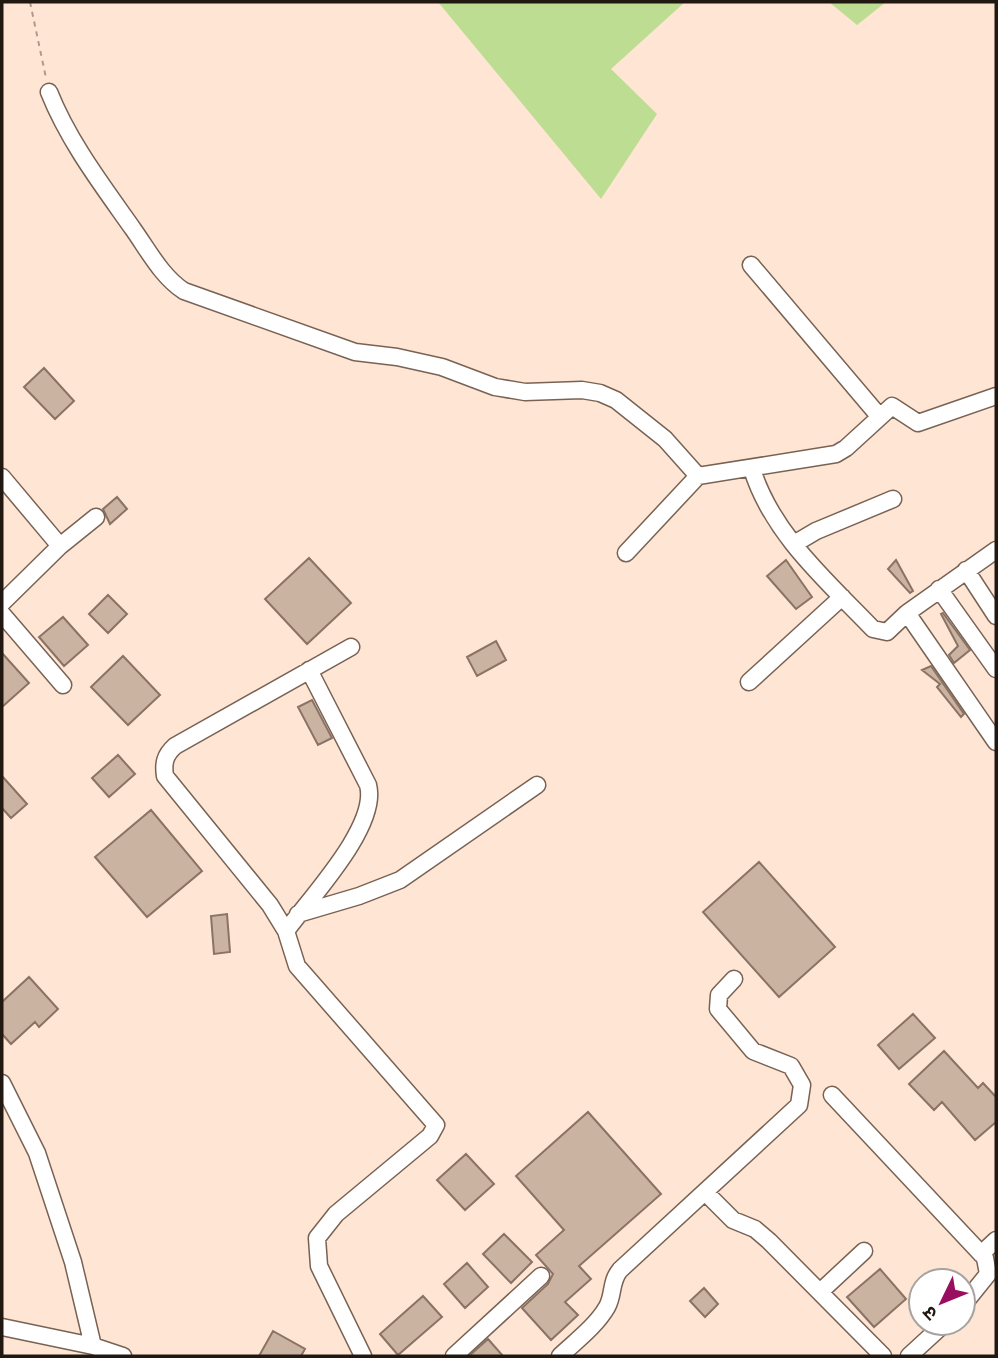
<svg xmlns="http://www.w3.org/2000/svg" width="998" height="1358" font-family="Merriweather,'Noto Sans Devanagari',serif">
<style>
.green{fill:#bddd92}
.building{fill:#cbb3a2;stroke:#8a7364;stroke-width:2}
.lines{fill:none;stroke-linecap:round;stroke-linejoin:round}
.minor-casing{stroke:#786253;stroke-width:19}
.path{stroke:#af9b8e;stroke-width:2;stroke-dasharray:5 5;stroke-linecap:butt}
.minor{stroke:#fff;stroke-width:16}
</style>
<rect width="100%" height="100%" fill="#ffe5d4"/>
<path class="green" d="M438,2H685L611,69L657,114L601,199Z
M829,2H886L857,25Z"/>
<path class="building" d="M44,368L74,401L55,419L24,387Z
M117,497L127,509L110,524L103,509Z
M309,558L351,603L307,644L265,599Z
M786,560L812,597L796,609L767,576Z
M896,560L913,591L910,593L888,569Z
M108,595L127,614L108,633L89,614Z
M943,613L970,650L954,663L949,655L958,646L941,614Z
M63,617L88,645L64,666L39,637Z
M496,641L506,660L477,676L467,657Z
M2,653L29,683L2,707Z
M123,656L160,695L128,725L91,687Z
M931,666L964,714L961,717L937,687L940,684L922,670Z
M312,700L332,738L318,745L298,707Z
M118,755L135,774L109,797L92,778Z
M2,776L27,804L11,818L2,808Z
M151,810L202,871L147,917L95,857Z
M759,862L835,947L779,997L703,912Z
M227,914L230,952L214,954L211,916Z
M29,977L58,1009L39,1027L35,1022L11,1044L2,1034V1002Z
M913,1014L935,1038L899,1069L878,1045Z
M944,1051L978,1088L983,1083L996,1097V1122L975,1140L942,1102L934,1110L909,1084Z
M588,1112L661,1194L579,1266L591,1279L565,1302L578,1315L551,1340L522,1308L548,1284L553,1274L536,1255L564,1230L516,1176Z
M466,1154L494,1184L465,1210L437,1180Z
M504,1234L532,1262L511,1283L483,1254Z
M467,1263L488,1287L465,1308L444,1284Z
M880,1269L906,1299L874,1327L847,1297Z
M704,1288L718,1304L705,1317L690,1301Z
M423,1296L442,1317L398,1355L380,1334Z
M273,1331L305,1349L301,1356H259Z
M488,1339L503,1356H469Z"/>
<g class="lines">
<defs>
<path id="minor" d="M49,92C69,142 102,185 133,229C148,250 162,277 184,291L355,352L397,357L442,367L495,387L525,392L582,390L600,393L616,400L665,439L698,476
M751,265L879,416
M752,469C772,534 827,581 873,629L887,632L907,613
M2,477L60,546L2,603
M794,544L816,531L893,499
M60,546L96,517
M996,550L907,613L996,742
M626,553L698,476L836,454L846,448L892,406L918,423L996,396
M966,570L996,616
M939,589L996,669
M2,614L63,685
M351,647L175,746C165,755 163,763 165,776L270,905L286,931L297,966L436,1125L430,1136L336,1214L317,1238L319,1266L363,1356
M749,682L842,597
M298,914L359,896L400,880L537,785
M286,931C310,898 379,826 368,785L309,670
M2,1083L37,1153L73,1262L93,1346L123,1356
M832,1095L985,1258L988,1274L963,1305
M705,1192L733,1220L755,1229L769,1241L883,1356
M981,1254L996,1240
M820,1292L864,1251
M2,1327L93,1346
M454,1356L541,1276
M560,1356C576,1341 596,1326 607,1307C614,1295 610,1282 620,1270L799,1105L802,1085L791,1066L753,1051L718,1009L719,995L734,979
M909,1356L945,1323"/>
</defs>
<use href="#minor" class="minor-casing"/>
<path class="path" d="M30,2L46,78"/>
<use href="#minor" class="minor"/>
</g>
<rect width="998" height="1358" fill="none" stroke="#211812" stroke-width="7"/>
<g transform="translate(942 1302) rotate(227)"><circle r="33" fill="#ffffff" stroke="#a6a3a0" stroke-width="2"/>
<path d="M0-5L12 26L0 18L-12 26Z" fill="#9a0e60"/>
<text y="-10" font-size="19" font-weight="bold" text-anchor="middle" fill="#211812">उ</text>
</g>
</svg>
